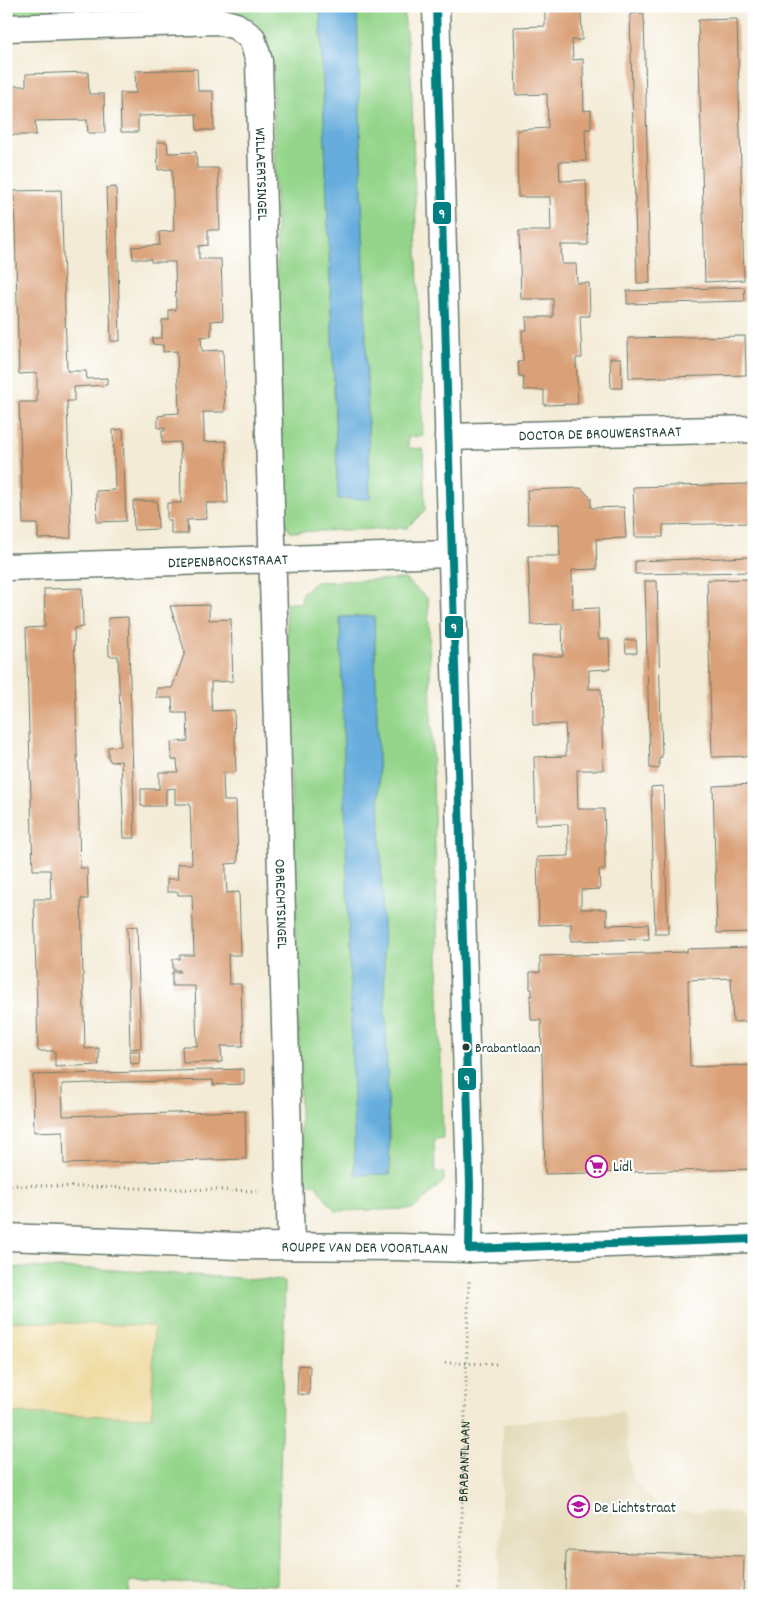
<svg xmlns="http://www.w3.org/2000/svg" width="760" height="1602" font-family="Dekko,sans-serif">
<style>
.built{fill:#e5dbba}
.green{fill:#94d58b;stroke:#5a8960;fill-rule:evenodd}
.sand{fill:#eeda9e;stroke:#868c69}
.water{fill:#66addd;stroke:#427588}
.building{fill:#daa178}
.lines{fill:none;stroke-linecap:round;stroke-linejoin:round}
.street-casing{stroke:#697a6d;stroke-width:29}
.path{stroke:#697a6d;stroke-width:3;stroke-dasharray:1 4;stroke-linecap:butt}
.street{stroke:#fff;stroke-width:26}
.bus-1-casing{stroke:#fff;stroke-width:11}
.bus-1{stroke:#008080;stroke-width:8}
.bus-dot{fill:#1f3d34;stroke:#fff;stroke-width:2}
.labels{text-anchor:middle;stroke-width:4.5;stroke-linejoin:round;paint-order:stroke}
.bus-label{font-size:14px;fill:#1f3d34;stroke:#fff;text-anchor:start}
.street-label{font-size:15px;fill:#1f3d34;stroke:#fff}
.poi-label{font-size:15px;fill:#1f3d34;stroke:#fff;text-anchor:start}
.line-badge{stroke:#fff;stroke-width:2}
.badge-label{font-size:14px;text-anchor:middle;font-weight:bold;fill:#fff}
</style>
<rect width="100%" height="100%" fill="#fff"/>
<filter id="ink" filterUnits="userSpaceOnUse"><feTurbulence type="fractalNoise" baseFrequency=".02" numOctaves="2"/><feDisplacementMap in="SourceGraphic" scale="10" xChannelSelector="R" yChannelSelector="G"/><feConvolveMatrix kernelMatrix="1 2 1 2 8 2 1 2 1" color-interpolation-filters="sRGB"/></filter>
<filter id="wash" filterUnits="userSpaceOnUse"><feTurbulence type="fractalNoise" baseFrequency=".0096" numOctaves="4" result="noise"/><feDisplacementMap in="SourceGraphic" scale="20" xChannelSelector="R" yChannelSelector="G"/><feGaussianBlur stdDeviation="1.12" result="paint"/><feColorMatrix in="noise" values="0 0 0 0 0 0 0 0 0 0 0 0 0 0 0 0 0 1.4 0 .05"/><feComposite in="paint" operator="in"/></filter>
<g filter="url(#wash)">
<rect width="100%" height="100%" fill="#f3ebd6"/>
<path class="built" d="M624,1411L632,1478L656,1503L657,1511L738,1512L754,1539V1596H498L503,1424Z"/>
<path class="green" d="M6,6H320L338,498H370L357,6H403L411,76L423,436L408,437V448L423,449L425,510L407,528L290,532L285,522L283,511L272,61C268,30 255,14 223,9L6,14Z
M405,579L428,599L443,1138L434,1139L435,1172L444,1173V1181L413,1209L335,1211L318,1188L317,1184L302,1183L286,603H301L302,593L316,582ZM374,616V617L390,1174L340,617Z
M6,1267L97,1269L285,1281L277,1585L130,1582L129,1596H6Z"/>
<path class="sand" d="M10,1321L154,1326L152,1417L7,1413Z"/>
<path class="water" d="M320,6H357L370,499H338Z
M374,616L390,1174L355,1175L340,617Z"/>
<g id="blocks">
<path class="building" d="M581,7L582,40H572L573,60L583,59L584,111L591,110V129H585L586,161L559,162L560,181L586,180L588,245H561L562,264H576L577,283H589L590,316H580L582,358H576L578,404L544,405V390H524L523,376H519L518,362L523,361L522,330H527L526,317H553V299H521L519,231H551L550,197H518L517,130L548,128L547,94L516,95L514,27L545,26V8Z
M644,13L650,283H637L630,14Z
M737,19L744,280L705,282L698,20Z
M197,69L198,91H213L214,130H197L196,114L138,116V132H121L120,93H136L135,71Z
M88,72L89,94H104L105,133H88L87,120L35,121L36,135H12V133H6V116L11,115V86H26V74Z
M157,142H167L168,153L196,152L197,168H218L220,230H208V245L199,246V259H221L223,320L211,321V336L201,337L202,351L223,350L225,412H203L204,427V442L226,441L228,503H206L207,519L187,520L188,534H171V520H167V503H181L180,442L162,443V431H165V428H158V416L165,415L164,414L179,413L177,351L163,352V345L153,344L152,338H162V320H169V310H176L175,262H151V259H133L132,247L160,245L159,232L174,231L172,169L158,170Z
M116,187L120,341H111L106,188Z
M61,190L67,371H86L87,379L107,378V385L74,387V401H67L71,538L38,539V524H23L19,402H37V373L19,374L14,191Z
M744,287L745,301L627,304V291Z
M745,336L746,375L629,378L628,338Z
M610,358H621L622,388H611Z
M123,429L126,521L97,522L96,491L115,490L113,430Z
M749,484L751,523L663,525V537H635L633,487Z
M581,488L591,498V508L624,507L626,538L596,539L597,569L572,570L573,609L598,608L599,639H609L610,669L589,670V689H601L603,770H577L578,809H604L605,839V870H599L600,889L581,890V909H607V925L648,924L649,939L571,941V924L539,925L537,857L569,856L568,840V824L536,825L534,757L566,756V740L565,724L533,725L532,656H563L562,624L531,625L528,556H560L559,524H528L527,490Z
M133,501H157L158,529L134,530Z
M751,557L752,572L635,574V561Z
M751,579L754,668V756L712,757L707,580Z
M645,581H657L662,757L659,758V769L650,768Z
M82,588L83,627L74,628L80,868H87L88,899H81L85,1049L99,1048V1065L55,1067V1051H38L34,899H51L50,870H33L26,628L45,627L44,589Z
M209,605V620L231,619L233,681L211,682V697L212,711L234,710L236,772L223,773L224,801H236L238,863L226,864V878L227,893L239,892L241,955H228L229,984H241L243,1046H221L222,1062L183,1063L182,1046H197L195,986H172V972H180V970H173V959H180V955H194L192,895H178V892H167V879H178L177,864H192L190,804H175V788L166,789V806H141V789H159V772H178L177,760H172L171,742L188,741L187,713H173L172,698H157V688H172L185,652L170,606Z
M128,617L135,838H124L121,761L111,762L108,757V747L121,746L118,656H109L108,618Z
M625,640H636L637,653H626Z
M754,784V932L717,933L713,786Z
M663,786L668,934H655L651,787Z
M137,926L141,1048L130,1049L127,927Z
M754,947V1021L733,1022L731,978L688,980L690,1067L754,1065V1169L545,1174L541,1020H531L530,996H532V989H530V972H540V956L687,952V949Z
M130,1051H139L140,1063L131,1064Z
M244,1069V1084L213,1085V1080L123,1082L62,1084V1089L63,1116L245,1111L246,1159L64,1164L63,1131L34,1132L33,1075Z
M298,1365L310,1366L309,1395L297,1394Z
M566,1551L744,1556L743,1596H565Z"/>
</g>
</g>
<g filter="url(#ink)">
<use href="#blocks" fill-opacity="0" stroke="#697a6d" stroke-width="1"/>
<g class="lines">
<defs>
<g id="street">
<path d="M436,6L470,1185L469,1249"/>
<path id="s2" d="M6,28L218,21L236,26L252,38L259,61L291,1246"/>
<path id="s3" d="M448,437L754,429"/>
<path id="s4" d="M6,567L451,554"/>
<path id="s5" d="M6,1237L238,1246L398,1247L469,1249L754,1239"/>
</g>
</defs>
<use href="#street" class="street-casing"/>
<g class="path">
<path d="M6,1185L261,1191"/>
<path d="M445,1363L498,1364"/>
<path id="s1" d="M454,1596L458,1590L460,1581L469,1278"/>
</g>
<use href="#street" class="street"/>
<defs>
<path id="bus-1" d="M436,6L470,1185L469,1249
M469,1249L754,1239"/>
</defs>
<use href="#bus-1" class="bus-1-casing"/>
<use href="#bus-1" class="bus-1"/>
</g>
</g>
<defs>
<symbol id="supermarket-ring" viewBox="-11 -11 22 22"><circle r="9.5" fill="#fff" stroke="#b5179e" stroke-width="1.5"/><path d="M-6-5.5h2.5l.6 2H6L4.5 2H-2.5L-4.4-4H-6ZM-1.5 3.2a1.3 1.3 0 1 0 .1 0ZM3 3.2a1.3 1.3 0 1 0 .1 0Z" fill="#b5179e"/></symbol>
<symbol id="school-ring" viewBox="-11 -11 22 22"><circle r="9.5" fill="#fff" stroke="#b5179e" stroke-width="1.5"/><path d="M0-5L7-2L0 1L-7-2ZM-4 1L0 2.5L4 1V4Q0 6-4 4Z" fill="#b5179e"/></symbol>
</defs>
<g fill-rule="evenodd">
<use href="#supermarket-ring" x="584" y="1154" width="25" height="25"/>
<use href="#school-ring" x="566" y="1494" width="25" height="25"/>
</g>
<circle class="bus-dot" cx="466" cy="1047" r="4.5"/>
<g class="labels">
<g class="bus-label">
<text x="475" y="1052">Brabantlaan</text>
</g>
<g class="street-label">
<text dy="5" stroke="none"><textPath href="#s2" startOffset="388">WILLAERTSINGEL</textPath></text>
<text dy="5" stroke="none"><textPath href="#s3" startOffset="152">DOCTOR DE BROUWERSTRAAT</textPath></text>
<text dy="5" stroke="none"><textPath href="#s4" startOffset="222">DIEPENBROCKSTRAAT</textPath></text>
<text dy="5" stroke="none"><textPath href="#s2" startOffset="1118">OBRECHTSINGEL</textPath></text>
<text dy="5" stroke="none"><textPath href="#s5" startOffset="359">ROUPPE VAN DER VOORTLAAN</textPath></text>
<text dy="5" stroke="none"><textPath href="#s1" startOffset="136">BRABANTLAAN</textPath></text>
</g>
<g class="poi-label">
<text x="613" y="1171">Lidl</text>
<text x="594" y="1512">De Lichtstraat</text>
</g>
</g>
<g class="line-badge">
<rect x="432" y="201" width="20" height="24" rx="5" fill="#008080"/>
<rect x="444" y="615" width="20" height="24" rx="5" fill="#008080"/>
<rect x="457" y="1067" width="20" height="24" rx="5" fill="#008080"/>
</g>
<g class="badge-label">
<text x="442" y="218">9</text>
<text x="454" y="632">9</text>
<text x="467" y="1084">9</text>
</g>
<rect width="760" height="1602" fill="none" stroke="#fff" stroke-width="25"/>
</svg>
